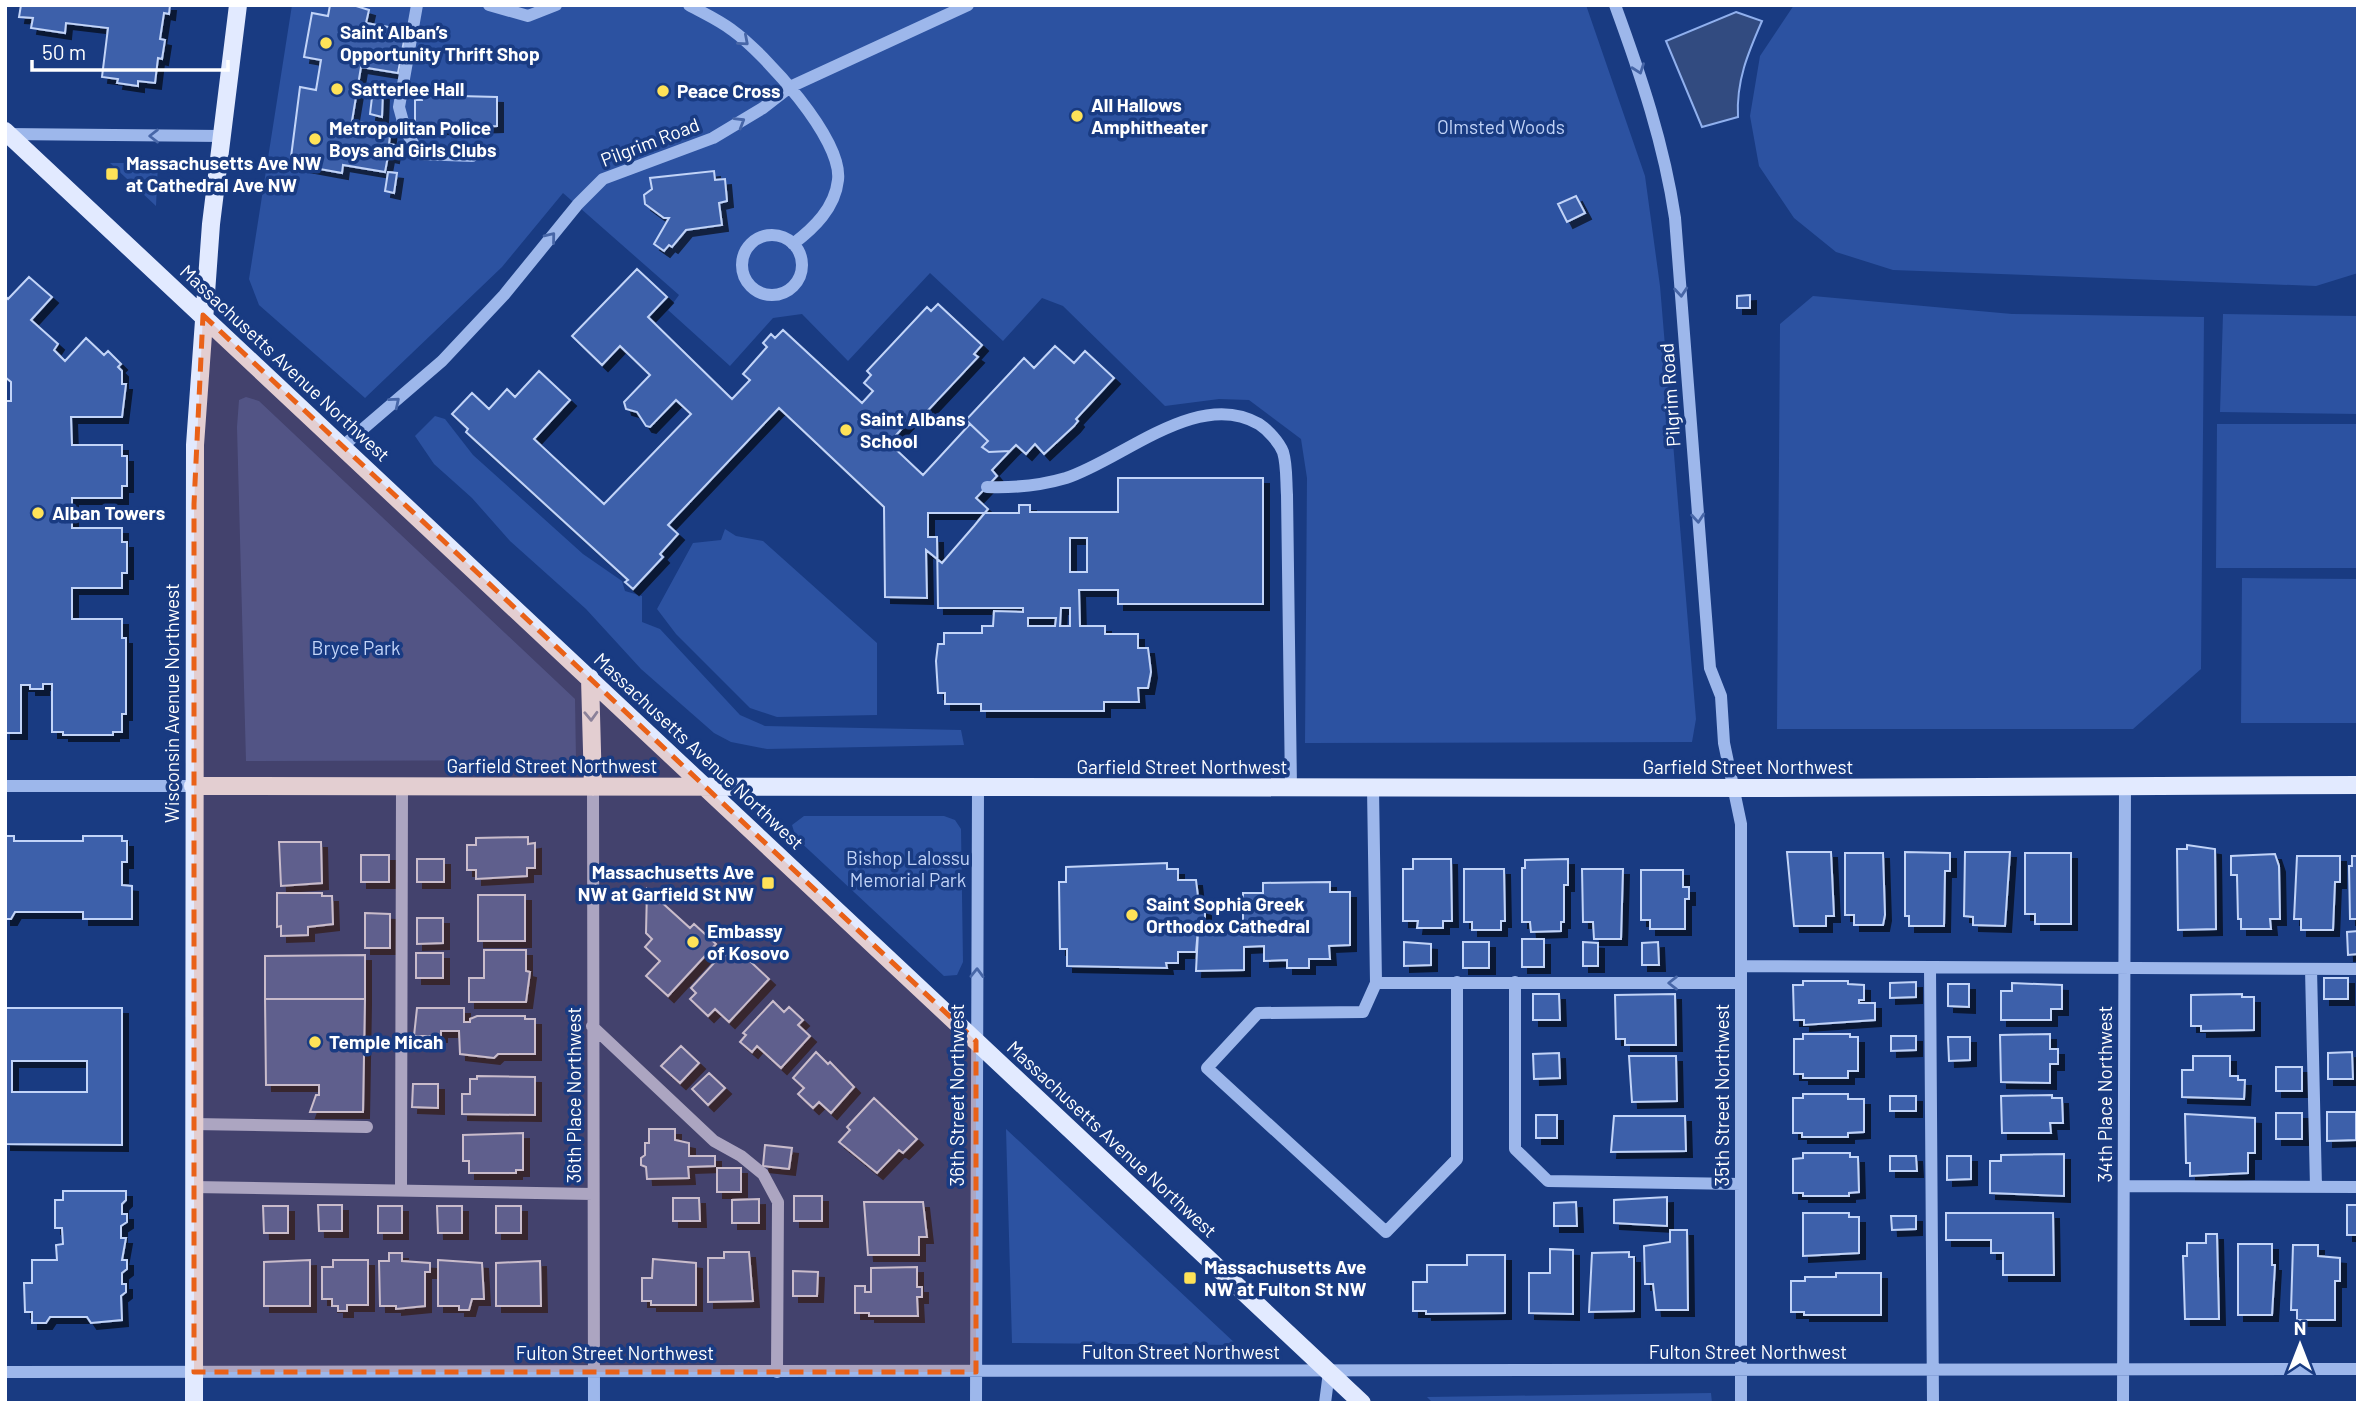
<svg xmlns="http://www.w3.org/2000/svg" width="2363" height="1408" font-family="Barlow,sans-serif">
<style>
.green{fill:#2c52a1}
.water{fill:#324b80;stroke:#90b0ee;stroke-width:2}
.building{fill:#3e61aa;stroke:#c2d4f8;stroke-width:2;fill-rule:evenodd;filter:url(#shadow)}
.lines{fill:none;stroke-linecap:round;stroke-linejoin:round}
.minor{stroke:#9db7eb;stroke-width:12}
.major{stroke:#e2eaff;stroke-width:18}
.oneway{stroke:#4766a7}
.oneway2{stroke:#738aba}
.marked{fill:#e96118;fill-opacity:0.2;stroke:#e96118;stroke-width:5;stroke-dasharray:14 9;stroke-linejoin:round}
.poi-dot{fill:#fee258;stroke:#193b82;stroke-width:2.5}
.labels{text-anchor:middle;stroke-width:7;stroke-linejoin:round;paint-order:stroke}
.poi-label{font-size:19px;font-weight:bold;fill:#fff;stroke:#193b82;text-anchor:start}
.park-label{font-size:19px;fill:#c2d4f8;stroke:#193b82}
.street-label{font-size:19px;fill:#fff;stroke:#193b82}
</style>
<defs>
<filter id="shadow"><feDropShadow dx="6" dy="6" stdDeviation="0" flood-color="#0009"/></filter>
</defs>
<rect width="100%" height="100%" fill="#193b82"/>
<path class="green" d="M292,5H1586L1645,176L1660,286L1696,719L1692,742L1305,743L1307,478L1301,439L1249,400L1219,399L1165,406L1063,306L1042,298L1003,341L930,273L848,361L802,314L773,318L730,366L668,310L679,295L563,193L502,267L365,398L259,305L249,279Z
M1794,5H2358V273L2316,286L1893,270L1836,252L1794,218L1759,166L1750,116L1760,56Z
M110,163H158L156,206Z
M1813,296L2012,314L2204,317L2201,669L2133,729H1777L1780,324Z
M2223,314L2358,316V414L2220,412Z
M246,397L259,401L575,699L576,760L246,761L237,427L239,400Z
M435,416L445,419L473,455L583,554L622,581L625,591L642,596V622L660,629L740,715L765,726L961,730L964,745L767,749L731,742L714,733L641,669L586,609L510,541L472,498L434,464L415,436Z
M2217,424H2358V568H2216Z
M725,529L736,536L763,541L877,643V715L777,717L750,708L676,634L657,609L693,543L721,540Z
M2242,578L2358,579V723H2241Z
M804,816H944L955,820L961,829L963,962L957,975L944,976L796,838L792,825Z
M1006,1129L1237,1345L1012,1343Z
M1711,1393L1712,1403H1433L1427,1397Z"/>
<path class="water" d="M1736,12L1762,21C1748,53 1736,81 1738,117L1702,127L1666,41Z"/>
<path class="building" d="M21,5H170L169,14L164,13L160,39L165,40L162,59L158,58L155,83L138,81V86L117,83L118,79L102,77L108,28L66,23L65,33L31,28L33,18L19,17Z
M330,5H353L369,10L366,23L406,30L398,73L361,67L352,121L391,127L389,144L395,145L393,157L388,156L385,172L343,165L342,173L303,166L304,159L291,157L300,87L316,90L321,60L304,57L312,13L328,16Z
M373,89L383,91L382,117L370,114Z
M422,95L497,97V126L421,129V125H415V100H422Z
M714,171L715,180L725,179L727,201L719,203L722,225L686,230L672,247L669,245L664,251L654,244L669,218H664L645,204L644,195L652,189L650,178Z
M388,172L397,173L394,193L385,191Z
M1576,196L1585,213L1567,222L1558,204Z
M637,269L667,297L648,317L732,399L750,380L743,374L767,347L763,343L771,334L775,338L783,330L862,403L873,391L864,383L871,375L867,371L927,307L931,311L938,304L982,345L974,354L978,357L919,420L915,417L906,424L889,443L923,475L970,424L988,441L982,447L989,452L1010,451L992,470L997,476L976,498L988,509L974,526L942,563L926,550L927,598L885,597L884,507L779,408L668,525L678,534L660,554L663,557L633,589L625,582L628,580L466,432L468,429L452,414L472,393L489,409L507,389L515,397L539,371L570,400L534,439L604,504L691,414L676,400L650,427L646,426L637,412L626,409L624,402L650,375L620,346L602,365L572,336Z
M29,277L52,297L31,320L58,344L54,350L65,361L86,338L104,355L108,351L121,364L118,367L122,371V384H126L122,417H71L72,445H122V456H127V486H122V498H72V528H122V542H127V573H122V588H72V619H122V638H126V714H122V732H113V735H63V732H52V684H43V689H30V685H21V733H5V401H11V382L5,377V296L8,299Z
M1750,295V308H1737V296Z
M1055,346L1074,363L1085,351L1114,378L1076,419L1078,421L1074,426L1044,454L1035,444L1026,454L1016,445L1010,451L989,452L982,447L988,441L966,420L1024,358L1034,368Z
M1118,478H1263V604H1118V590H1079L1080,626H1105V634H1138V648H1148L1151,672L1148,688H1138L1139,702H1104V711H981V704H945V693H938L936,661L938,644H944V633H982V626H993L994,611L1023,612V608H938L937,537H928V513H1019V505H1030V512H1118ZM1070,538H1087V572H1070ZM1061,608H1070V626H1060ZM1028,618H1056L1055,626H1028Z
M5,836H14V841H83V836H122V841H127V862H122V885L132,886V919H83V912H15L11,919H5Z
M528,837V844L535,843V868H527V876L476,879V870H467V845H476V838Z
M279,842H321L322,883L281,886Z
M2187,845L2215,849L2216,929L2178,930L2177,849H2187Z
M1787,852H1831L1834,916H1826V926H1794Z
M1905,852L1950,853V871H1945L1944,926H1909V916H1905Z
M1965,852H2010L2005,926L1973,925V917L1964,916Z
M1845,853H1883L1885,915L1883,925H1854V915H1845Z
M2025,853H2071V924H2035V914H2025Z
M2275,854L2279,866L2280,919H2270L2271,929H2241V919H2238L2237,875H2231V856Z
M361,855H389V882H361Z
M2297,856H2340V882H2335L2333,930H2301V919H2294Z
M2352,856H2358V930L2357,919H2350L2349,866H2352Z
M417,859H444V882H417Z
M1413,859H1451L1452,921H1443V928H1417L1418,921H1403V869H1413Z
M1568,859V885H1564V922H1561V931L1531,932L1530,922H1522V868H1525V860Z
M1167,863V869H1178V880H1196L1199,905L1205,910V921L1198,929L1196,952H1178V963H1166L1167,968L1067,966V949H1060L1059,882H1066V867Z
M1464,869H1504L1505,921H1501V930H1472V922H1464Z
M1582,869H1623L1621,939H1594L1593,922H1583Z
M1641,870H1683V887H1689V899H1685V929H1650V920H1641Z
M1330,882V892H1350V945L1329,946L1330,959H1309V968H1287V960L1264,961V946L1244,947V970L1196,971L1198,932H1243V893H1263V883Z
M647,889L690,928L694,924L716,944L668,996L646,976L660,961L645,947L652,939L646,933Z
M277,893H322V896H332L333,924L308,927V935L281,936V926L277,927Z
M478,895H525V941H478Z
M365,913L390,914V948H365Z
M417,918H443V943L417,944Z
M2358,931V954L2348,955L2347,932Z
M1522,939H1544V967H1522Z
M1404,942L1431,944V965L1404,966Z
M1463,942H1489V968H1463Z
M1583,942L1598,943V966H1583Z
M1658,942L1659,965H1642V943Z
M734,946L769,979L729,1022L715,1009L708,1016L690,999L696,993L691,988L724,952L726,955Z
M484,950H526V971L530,972L526,1002H469V978H484Z
M416,953H443V978H416Z
M365,955V999H265V956Z
M2324,978H2348V999H2324Z
M1803,981H1848V984L1864,985V1000H1859V1003H1875V1020L1804,1025V1020H1794L1793,985H1803Z
M1916,982V997L1890,998V983Z
M2012,983L2062,985V1009H2051V1020H2001V991H2012Z
M1948,984H1969V1007L1948,1006Z
M1533,994H1559L1560,1020H1533Z
M1675,994L1676,1045H1625V1039H1616L1615,995Z
M2242,994V997H2254V1030L2201,1031V1026H2191V995Z
M265,999H365L363,1112H310L316,1095H319V1085H266Z
M773,1001L784,1012L789,1007L803,1020L798,1025L810,1036L781,1068L757,1046L752,1052L740,1042L746,1035L743,1033Z
M5,1008H122V1145L5,1144ZM12,1061H87V1092H12Z
M417,1008H464V1022H470V1019L477,1016H525V1019H535V1054H498L494,1058L460,1054L459,1031H441V1036H414Z
M1803,1034H1850V1037H1858V1071H1848V1078H1803V1074H1794V1039H1803Z
M2050,1034V1049H2058V1064H2050V1083L2001,1082L2000,1035Z
M1891,1036H1916V1050L1891,1051Z
M1948,1037H1970V1060L1949,1061Z
M681,1046L699,1063L680,1083L661,1066Z
M816,1052L828,1064L830,1062L854,1087L831,1113L819,1102L813,1108L798,1094L804,1088L793,1078Z
M2352,1052L2353,1079H2328V1053Z
M1559,1053L1560,1078L1534,1079L1533,1054Z
M1629,1056H1676L1677,1101L1632,1102Z
M2193,1056H2230V1076H2238V1080H2245L2244,1099L2182,1097V1070H2193Z
M2276,1067H2302V1091H2276Z
M709,1073L725,1088L708,1105L692,1089Z
M477,1076L535,1077V1115L462,1114V1094H470V1079H477Z
M413,1084H438V1108L412,1107Z
M1803,1094H1848V1099H1864V1132L1848,1133V1137H1802V1133H1793V1098H1803Z
M2052,1095V1098H2062L2063,1123H2050L2051,1133H2002L2001,1096Z
M1890,1096H1916V1111H1890Z
M874,1098L917,1139L903,1153L899,1150L877,1173L839,1142L850,1130L847,1127Z
M2327,1112H2356V1140L2327,1141Z
M2276,1113H2302V1139H2276Z
M2185,1114L2255,1118V1153H2248V1173L2190,1176V1163H2186Z
M1536,1115H1557V1138H1536Z
M1614,1116H1685L1686,1151L1611,1152Z
M649,1129H675V1140L689,1143V1156H715V1166L688,1167L689,1178L647,1179L646,1167L641,1165V1158L645,1155V1143H649Z
M523,1133V1170H516V1173H469V1161H463V1135Z
M765,1145L792,1148L789,1169L763,1166Z
M1803,1153H1850V1157H1858L1859,1192L1849,1193V1196H1803V1193H1793V1159L1803,1158Z
M2064,1154V1196L1990,1193V1161H2001V1155Z
M1890,1156H1916L1917,1171H1890Z
M1947,1156H1971V1179L1947,1180Z
M717,1168H741V1192H717Z
M63,1191H126V1200L122,1204V1214H127V1222L121,1226V1238H126L122,1260H127V1269L122,1273V1284H126V1292L121,1296L122,1320L91,1323L87,1317H50L46,1323H32V1312H25L24,1283H32V1260H57L56,1245L63,1244L62,1228H55V1200H63Z
M794,1196H822V1221H794Z
M1667,1197V1226L1614,1223V1200Z
M673,1198H699L700,1221H673Z
M759,1199V1223H732V1200Z
M864,1202H923L927,1237H919V1255H868Z
M1576,1202L1577,1226H1554V1203Z
M318,1205H342V1231H319Z
M2347,1205H2358V1235H2347Z
M263,1206H288V1233H264Z
M378,1206H402V1233H378Z
M437,1206H462V1233H438Z
M496,1206H521V1233H496Z
M1803,1213H1849V1217H1859V1253L1803,1256Z
M1946,1213H2053L2054,1275H2003V1253H1991V1240H1946Z
M1891,1216H1916V1229L1892,1230Z
M1670,1230H1687L1688,1310H1656L1653,1284H1645L1644,1246L1670,1242Z
M2206,1234H2217L2219,1319H2185L2183,1256H2187V1243H2206Z
M2238,1244H2272V1265H2275L2272,1315H2238Z
M2293,1245H2318V1256L2340,1258V1281H2335V1320H2297V1310H2291Z
M1550,1249L1573,1250V1314L1529,1313V1273H1550Z
M724,1252H749L753,1301L708,1302V1258H724Z
M1629,1252V1257H1634V1311L1589,1312L1592,1253Z
M389,1253H402V1261L430,1263V1272H425V1306L396,1309V1306H380L379,1261H389Z
M1467,1255H1505V1313L1426,1314V1311H1413V1282H1427V1265H1467Z
M653,1259L696,1263V1305H651V1301H642V1278H652Z
M310,1260V1306H264V1262Z
M333,1260H368V1305H347V1311H338V1306H332V1299H322V1267H333Z
M438,1260L482,1263L484,1299H472L469,1310H459V1306H438Z
M540,1261L541,1306H496V1263Z
M917,1267V1287H922V1297H917L918,1316H869V1313H855V1286H865V1292H871V1268Z
M793,1271L818,1272L817,1296H793Z
M1836,1273H1881V1315H1804V1312H1791V1281H1805V1277H1836Z"/>
<g class="lines">
<path class="minor" d="M417,5L399,107L405,129L419,154L472,156
M489,5L528,16L556,5
M689,5C703,13 719,20 732,30C764,53 843,139 838,180C835,208 814,228 793,244
M1615,5C1641,76 1664,144 1675,218L1710,668L1721,696L1724,743L1741,824V1403
M5,134L222,136
M742 265a30 30 0 1 1 60 0a30 30 0 1 1-60 0Z
M343,446L442,361L504,295L578,204L603,179L713,138L763,108L790,87L968,5
M987,487C1015,488 1039,486 1066,478C1122,460 1198,388 1259,424C1268,430 1279,442 1283,452C1287,465 1286,481 1287,495L1291,788
M5,786H193
M593,787L594,1403
M1373,788L1376,983H1741
M1741,966L2358,969
M1930,967L1933,1403
M2311,969L2316,1187
M1515,982V1149L1548,1181L1741,1184
M1376,983L1363,1012L1258,1013L1207,1068L1386,1232L1457,1159V982
M592,1026L714,1141L741,1156L763,1174L778,1202L777,1372
M193,1124L367,1127
M2124,1186L2358,1187
M193,1187L593,1194
M401,1191L402,786
M5,1372L2358,1369
M976,1403L978,788
M1325,1403L1329,1372
M2123,1403L2125,785"/>
<path class="major" d="M5,131L1362,1403
M590,678L593,787
M193,786L1762,788L2358,785
M194,1403L195,445L211,224L238,5"/>
</g>
<defs><path id="oneway-chevron" d="M-2-3.5L2.5 0L-2 3.5" fill="none" stroke-width="1.6" stroke-linecap="round" stroke-linejoin="round" transform="scale(1.75)"/></defs>
<g class="oneway">
<use href="#oneway-chevron" transform="translate(744 41) rotate(41)"/>
<use href="#oneway-chevron" transform="translate(1639 69) rotate(70)"/>
<use href="#oneway-chevron" transform="translate(740 122) rotate(-31)"/>
<use href="#oneway-chevron" transform="translate(154 136) rotate(-180)"/>
<use href="#oneway-chevron" transform="translate(551 237) rotate(-51)"/>
<use href="#oneway-chevron" transform="translate(1681 292) rotate(85)"/>
<use href="#oneway-chevron" transform="translate(395 402) rotate(-40)"/>
<use href="#oneway-chevron" transform="translate(1698 518) rotate(85)"/>
<use href="#oneway-chevron" transform="translate(977 973) rotate(-89)"/>
<use href="#oneway-chevron" transform="translate(1673 983) rotate(-180)"/>
</g>
<use class="oneway2" href="#oneway-chevron" transform="translate(591 716) rotate(88)"/>
<path class="marked" d="M203,315L976,1041V1372H194V504Z"/>
<g class="poi-dot">
<circle cx="326" cy="43" r="7"/>
<circle cx="337" cy="89" r="7"/>
<circle cx="663" cy="91" r="7"/>
<circle cx="1077" cy="116" r="7"/>
<circle cx="315" cy="139" r="7"/>
<rect x="105" y="167" width="14" height="14" rx="3.5"/>
<circle cx="846" cy="430" r="7"/>
<circle cx="38" cy="513" r="7"/>
<rect x="761" y="876" width="14" height="14" rx="3.5"/>
<circle cx="1132" cy="915" r="7"/>
<circle cx="693" cy="942" r="7"/>
<circle cx="315" cy="1042" r="7"/>
<rect x="1183" y="1271" width="14" height="14" rx="3.5"/>
</g>
<g class="labels">
<g class="poi-label">
<text x="340" y="39">Saint Alban’s<tspan x="340" dy="22">Opportunity Thrift Shop</tspan></text>
<text x="351" y="96">Satterlee Hall</text>
<text x="677" y="98">Peace Cross</text>
<text x="1091" y="112">All Hallows<tspan x="1091" dy="22">Amphitheater</tspan></text>
<text x="329" y="135">Metropolitan Police<tspan x="329" dy="22">Boys and Girls Clubs</tspan></text>
<text x="126" y="170">Massachusetts Ave NW<tspan x="126" dy="22">at Cathedral Ave NW</tspan></text>
<text x="860" y="426">Saint Albans<tspan x="860" dy="22">School</tspan></text>
<text x="52" y="520">Alban Towers</text>
<text x="754" y="879" text-anchor="end">Massachusetts Ave<tspan x="754" dy="22">NW at Garfield St NW</tspan></text>
<text x="1146" y="911">Saint Sophia Greek<tspan x="1146" dy="22">Orthodox Cathedral</tspan></text>
<text x="707" y="938">Embassy<tspan x="707" dy="22">of Kosovo</tspan></text>
<text x="329" y="1049">Temple Micah</text>
<text x="1204" y="1274">Massachusetts Ave<tspan x="1204" dy="22">NW at Fulton St NW</tspan></text>
</g>
<g class="park-label">
<text x="1501" y="134">Olmsted Woods</text>
<text x="356" y="655">Bryce Park</text>
<text x="908" y="865">Bishop Lalossu<tspan x="908" dy="22">Memorial Park</tspan></text>
</g>
<g class="street-label">
<text transform="translate(650 142) rotate(-21)" y="7">Pilgrim Road</text>
<text transform="translate(285 363) rotate(43)" y="7">Massachusetts Avenue Northwest</text>
<text transform="translate(1670 395) rotate(-94)" y="7">Pilgrim Road</text>
<text transform="translate(172 703) rotate(-90)" y="7">Wisconsin Avenue Northwest</text>
<text transform="translate(699 751) rotate(43)" y="7">Massachusetts Avenue Northwest</text>
<text x="552" y="773">Garfield Street Northwest</text>
<text x="1182" y="774">Garfield Street Northwest</text>
<text x="1748" y="774">Garfield Street Northwest</text>
<text transform="translate(2105 1094) rotate(-90)" y="7">34th Place Northwest</text>
<text transform="translate(574 1095) rotate(-90)" y="7">36th Place Northwest</text>
<text transform="translate(957 1095) rotate(-90)" y="7">36th Street Northwest</text>
<text transform="translate(1722 1095) rotate(-90)" y="7">35th Street Northwest</text>
<text transform="translate(1112 1139) rotate(43)" y="7">Massachusetts Avenue Northwest</text>
<text x="1181" y="1359">Fulton Street Northwest</text>
<text x="1748" y="1359">Fulton Street Northwest</text>
<text x="615" y="1360">Fulton Street Northwest</text>
</g>
</g>
<rect width="2363" height="1408" fill="none" stroke="#ffffff" stroke-width="14"/>
<g transform="translate(2300 1345)" stroke="#193b82" stroke-width="5" paint-order="stroke">
<path d="M0-5L12 26L0 18L-12 26Z" fill="#ffffff"/>
<text y="-10" font-size="19" font-weight="bold" text-anchor="middle" fill="#ffffff">N</text>
</g>
<path d="M32 60v10h196v-10" fill="none" stroke="#ffffff" stroke-width="3.5"/>
<text x="42" y="60" font-size="21" fill="#ffffff" stroke="#193b82" stroke-width="5" paint-order="stroke">50 m</text>
</svg>
